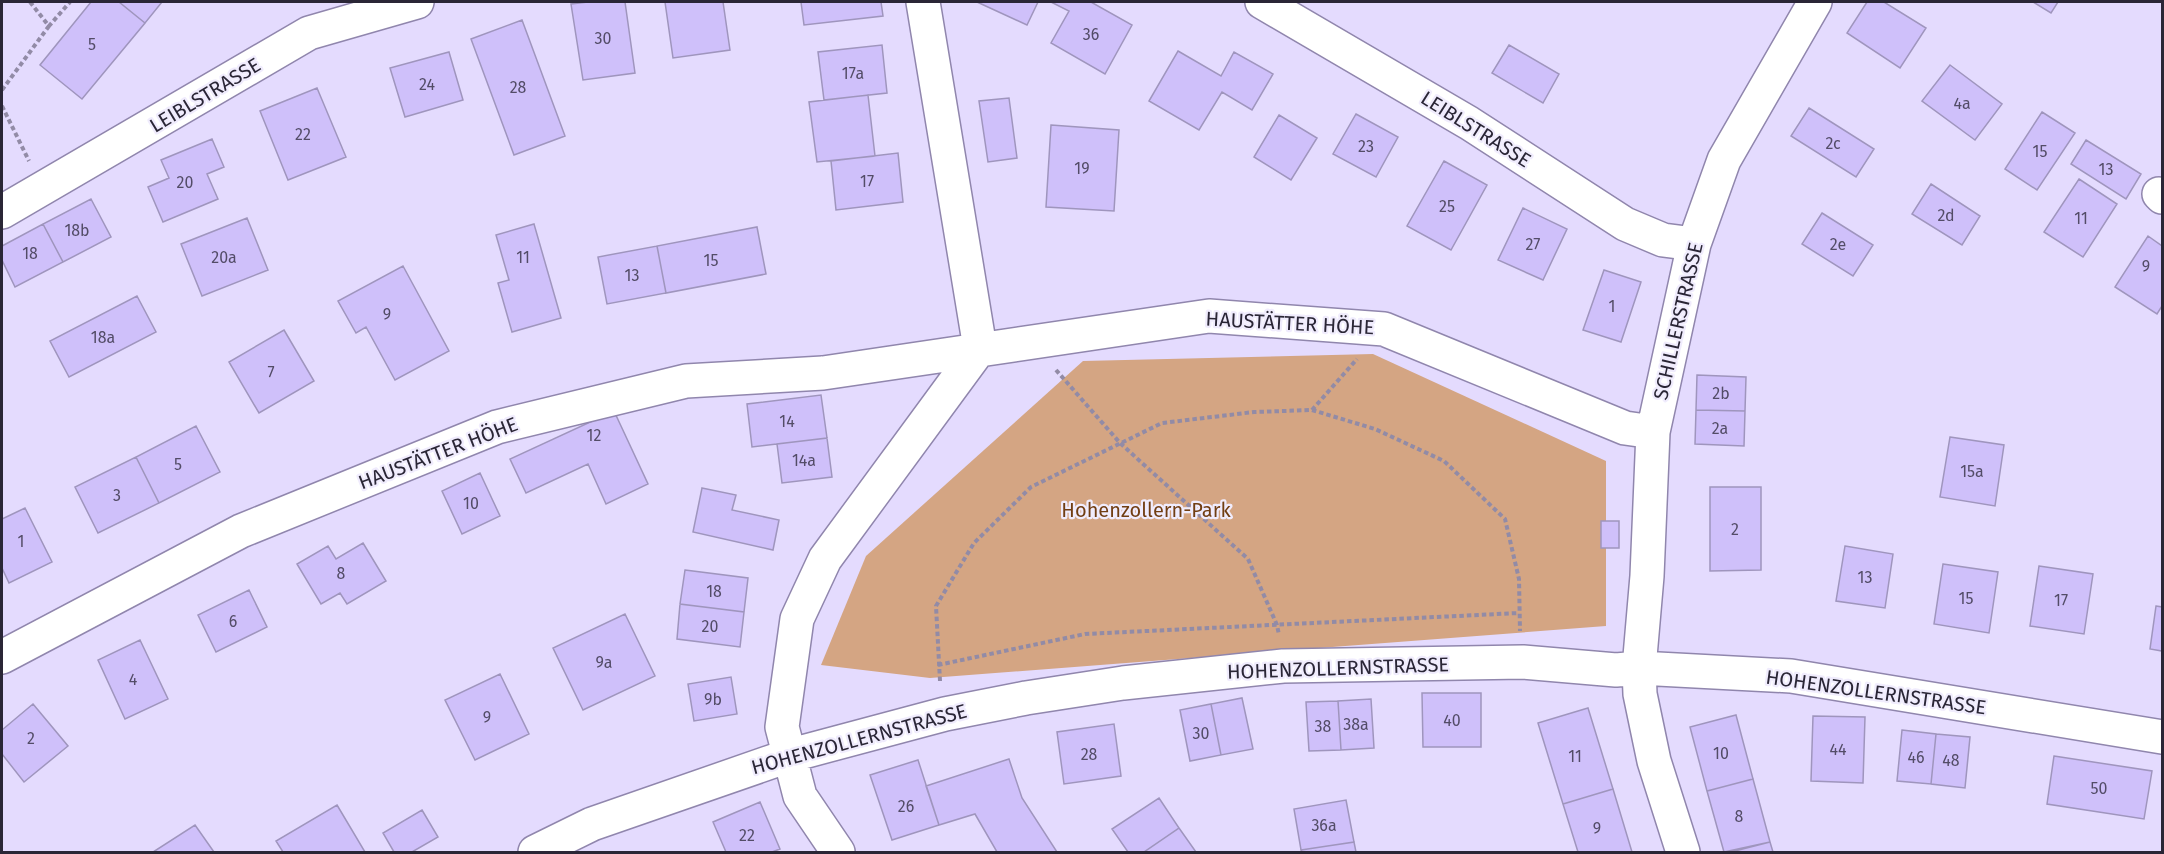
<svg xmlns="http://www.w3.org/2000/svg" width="2164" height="854" font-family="'Fira Sans',sans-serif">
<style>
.green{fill:#d4a583}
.building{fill:#cfc0fa;stroke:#9f95bd;stroke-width:1.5}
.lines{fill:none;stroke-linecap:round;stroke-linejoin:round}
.minor-casing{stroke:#9086ad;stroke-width:36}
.path{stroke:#928ba6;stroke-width:4;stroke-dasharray:4.5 3;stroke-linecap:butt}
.minor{stroke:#fff;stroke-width:33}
.labels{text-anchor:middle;stroke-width:4.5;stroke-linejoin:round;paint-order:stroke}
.number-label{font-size:16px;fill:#534c67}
.street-label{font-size:20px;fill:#2a2636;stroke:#f0ecfd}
.park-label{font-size:20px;fill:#713e13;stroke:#f0ecfd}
</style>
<rect width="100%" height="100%" fill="#e4dbfe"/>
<path class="green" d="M1373,354L1606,461V626L930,678L821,665L866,556L1083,361Z"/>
<path class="building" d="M91,2H119L145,23L82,99L40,65Z
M119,2H162L145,23Z
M588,2H625L635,73L583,80L571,4Z
M665,2H723L730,50L673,58Z
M801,2H881L883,16L804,25Z
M977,2H1038L1027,25Z
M1051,2H1091L1132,25L1105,74L1051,43L1069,11Z
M1867,2H1884L1926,28L1900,68L1847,33Z
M2033,2H2058L2051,13Z
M522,20L565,136L514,155L471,39Z
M882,45L887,93L824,100L818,52Z
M1509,45L1559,74L1543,103L1492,73Z
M1178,51L1221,76L1234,52L1273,74L1252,110L1222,92L1199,130L1149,101Z
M449,52L463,100L405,117L390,68Z
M1950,65L2002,104L1975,140L1922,101Z
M317,88L346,157L288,180L260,111Z
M868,95L875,156L817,162L809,102Z
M1009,98L1017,158L988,162L979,101Z
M1809,108L1874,149L1856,177L1791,136Z
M2042,112L2075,133L2037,190L2005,169Z
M1356,114L1398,137L1376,177L1333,154Z
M1279,115L1317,138L1291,180L1254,157Z
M1051,125L1119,130L1114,211L1046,207Z
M212,139L224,167L207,174L218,199L163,222L148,187L169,178L161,160Z
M2086,140L2141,174L2126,199L2071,164Z
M898,153L903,202L836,210L831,161Z
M1444,161L1487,185L1451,250L1407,226Z
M2079,179L2117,204L2083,257L2044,232Z
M1931,184L1980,216L1962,245L1912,214Z
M91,199L111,237L63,262L43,224Z
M1523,208L1567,229L1543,280L1498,260Z
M1822,213L1873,245L1853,276L1802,244Z
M247,218L268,270L202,296L181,244Z
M43,224L63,262L15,287L2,260V246Z
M534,224L561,318L512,332L498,283L509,280L496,235Z
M757,227L766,274L666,293L657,246Z
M2148,236L2162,246V306L2157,314L2115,287Z
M657,246L666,293L607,304L598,257Z
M403,266L449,351L395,380L366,327L356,333L338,301Z
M1604,270L1641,282L1621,342L1583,330Z
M137,296L156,332L69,377L50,341Z
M284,330L314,381L259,413L229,362Z
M1697,375L1746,377L1745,411L1696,410Z
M821,395L827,438L752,447L747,404Z
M1696,410L1745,411L1744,446L1695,444Z
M614,411L648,484L606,504L588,464L526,493L510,459Z
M196,426L220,472L159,503L136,457Z
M1950,437L2004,445L1995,506L1940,497Z
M827,438L832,477L782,483L777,444Z
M136,457L159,503L98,533L75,487Z
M480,473L500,516L462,534L442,491Z
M1710,487H1761V570L1710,571Z
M702,488L736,495L732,510L779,520L773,550L693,532Z
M25,508L52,562L9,583L2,568V519Z
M1601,521H1619V548H1601Z
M363,543L386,581L347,604L340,593L321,604L297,564L328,546L336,559Z
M1845,546L1893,554L1885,608L1836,601Z
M1943,564L1998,572L1989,633L1934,624Z
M2039,566L2093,574L2084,634L2030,626Z
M685,570L748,578L744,612L680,604Z
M249,590L267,627L216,652L198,615Z
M680,604L744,612L740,647L677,639Z
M2156,606L2162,607V651L2150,649Z
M625,614L655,676L583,710L553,648Z
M140,640L168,699L125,719L98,660Z
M500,674L529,734L475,760L445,700Z
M731,677L737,714L694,721L688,684Z
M1422,693H1481V747H1423Z
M1242,698L1253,749L1221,755L1211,704Z
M1371,699L1374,748L1341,750L1338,701Z
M1338,701L1341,750L1309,751L1306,702Z
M33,704L68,746L24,782L2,754V730Z
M1211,704L1221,755L1190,761L1180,710Z
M1588,708L1613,789L1563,804L1538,723Z
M1736,715L1753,779L1707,791L1690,727Z
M1813,716L1865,717L1863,783L1811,781Z
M1114,724L1121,776L1064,784L1057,732Z
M1902,730L1936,734L1931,784L1897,781Z
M1936,734L1970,737L1965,788L1931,784Z
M2054,756L2152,771L2144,819L2047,804Z
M1009,759L1022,798L1057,852H997L975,814L939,825L926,786Z
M918,760L939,825L892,840L870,775Z
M1753,779L1770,842L1724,852L1707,791Z
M1613,789L1632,852H1578L1563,804Z
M1159,798L1179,828L1144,852H1128L1112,829Z
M1346,800L1354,842L1301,850L1294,809Z
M760,802L780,849L772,852H726L713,822Z
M337,805L365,852H283L276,841Z
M422,810L438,837L412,852H394L383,833Z
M195,825L214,852H153Z
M1179,828L1196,852H1144Z
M1354,842L1356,852H1302L1301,850Z
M1770,842L1773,852H1731Z"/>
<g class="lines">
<defs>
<path id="minor" d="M1262,2L1469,123L1625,224L1663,240L1694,244
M2159,194L2162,197
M2,212L309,33L417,2
M2,657L241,531L497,427L686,381L823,373L1209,316L1384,329L1625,428L1653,432
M535,852L592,824L788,756L945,714L1026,698L1123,683L1283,666L1523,662L1616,670L1639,668L1791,676L2162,737
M838,852L800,796L782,727L797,619L825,559L980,348L923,2
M1683,852L1654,761L1640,694L1639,668L1647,576L1653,432L1694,244L1724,160L1815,2"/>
</defs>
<use href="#minor" class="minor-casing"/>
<path class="path" d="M30,2L49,26L70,2
M2,90L49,26
M2,106L29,161
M1056,370L1120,443L1248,559L1277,625L1279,635
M1312,410L1357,359
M938,665L1085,634L1519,613
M940,681L936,606L974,543L1031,487L1162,423L1254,412L1312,410L1375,429L1444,461L1505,519L1519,579L1520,631"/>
<use href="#minor" class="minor"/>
</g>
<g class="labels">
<g class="number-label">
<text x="1091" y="40">36</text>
<text x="603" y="44">30</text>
<text x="92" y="50">5</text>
<text x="853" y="79">17a</text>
<text x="427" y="90">24</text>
<text x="518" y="93">28</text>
<text x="1962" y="109">4a</text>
<text x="303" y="140">22</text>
<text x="1833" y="149">2c</text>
<text x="1366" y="152">23</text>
<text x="2040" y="157">15</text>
<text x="1082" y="174">19</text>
<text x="2106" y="175">13</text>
<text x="867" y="187">17</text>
<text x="185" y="188">20</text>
<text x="1447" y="212">25</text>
<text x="1946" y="221">2d</text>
<text x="2081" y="224">11</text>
<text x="77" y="236">18b</text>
<text x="1533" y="250">27</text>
<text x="1838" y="250">2e</text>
<text x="30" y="259">18</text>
<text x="224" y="263">20a</text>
<text x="523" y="263">11</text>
<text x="711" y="266">15</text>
<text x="2146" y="272">9</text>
<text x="632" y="281">13</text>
<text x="1612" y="312">1</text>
<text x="387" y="320">9</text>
<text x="103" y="343">18a</text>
<text x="271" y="378">7</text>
<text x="1721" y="399">2b</text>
<text x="787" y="427">14</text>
<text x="1720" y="434">2a</text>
<text x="594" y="441">12</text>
<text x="804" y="466">14a</text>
<text x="178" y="470">5</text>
<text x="1972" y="477">15a</text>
<text x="117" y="501">3</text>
<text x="471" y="509">10</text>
<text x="1735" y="535">2</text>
<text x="21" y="547">1</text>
<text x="341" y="579">8</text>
<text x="1865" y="583">13</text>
<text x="714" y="597">18</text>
<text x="1966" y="604">15</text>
<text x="2061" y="606">17</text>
<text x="233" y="627">6</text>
<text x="710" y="632">20</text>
<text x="604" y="668">9a</text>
<text x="133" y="685">4</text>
<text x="713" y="705">9b</text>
<text x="487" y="723">9</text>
<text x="1452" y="726">40</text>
<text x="1356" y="730">38a</text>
<text x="1323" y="732">38</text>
<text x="1201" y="739">30</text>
<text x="31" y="744">2</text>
<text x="1838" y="755">44</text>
<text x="1721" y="759">10</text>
<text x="1089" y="760">28</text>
<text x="1575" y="762">11</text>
<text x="1916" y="763">46</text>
<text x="1951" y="766">48</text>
<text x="2099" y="794">50</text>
<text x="906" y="812">26</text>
<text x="1739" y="822">8</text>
<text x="1324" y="831">36a</text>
<text x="1597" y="834">9</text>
<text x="747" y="841">22</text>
</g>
<g class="street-label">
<text transform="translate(205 95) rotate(-31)" y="7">LEIBLSTRASSE</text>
<text transform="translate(1476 129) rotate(32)" y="7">LEIBLSTRASSE</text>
<text transform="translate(1678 321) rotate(-77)" y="7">SCHILLERSTRASSE</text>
<text transform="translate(1290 323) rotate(3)" y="7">HAUSTÄTTER HÖHE</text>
<text transform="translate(438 453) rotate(-21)" y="7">HAUSTÄTTER HÖHE</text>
<text transform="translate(1338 668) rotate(-2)" y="7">HOHENZOLLERNSTRASSE</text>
<text transform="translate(1876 692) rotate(8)" y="7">HOHENZOLLERNSTRASSE</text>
<text transform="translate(859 739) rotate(-15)" y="7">HOHENZOLLERNSTRASSE</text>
</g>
<g class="park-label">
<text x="1146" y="517">Hohenzollern-Park</text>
</g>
</g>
<rect width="2164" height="854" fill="none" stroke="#2a2636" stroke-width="6"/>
</svg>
